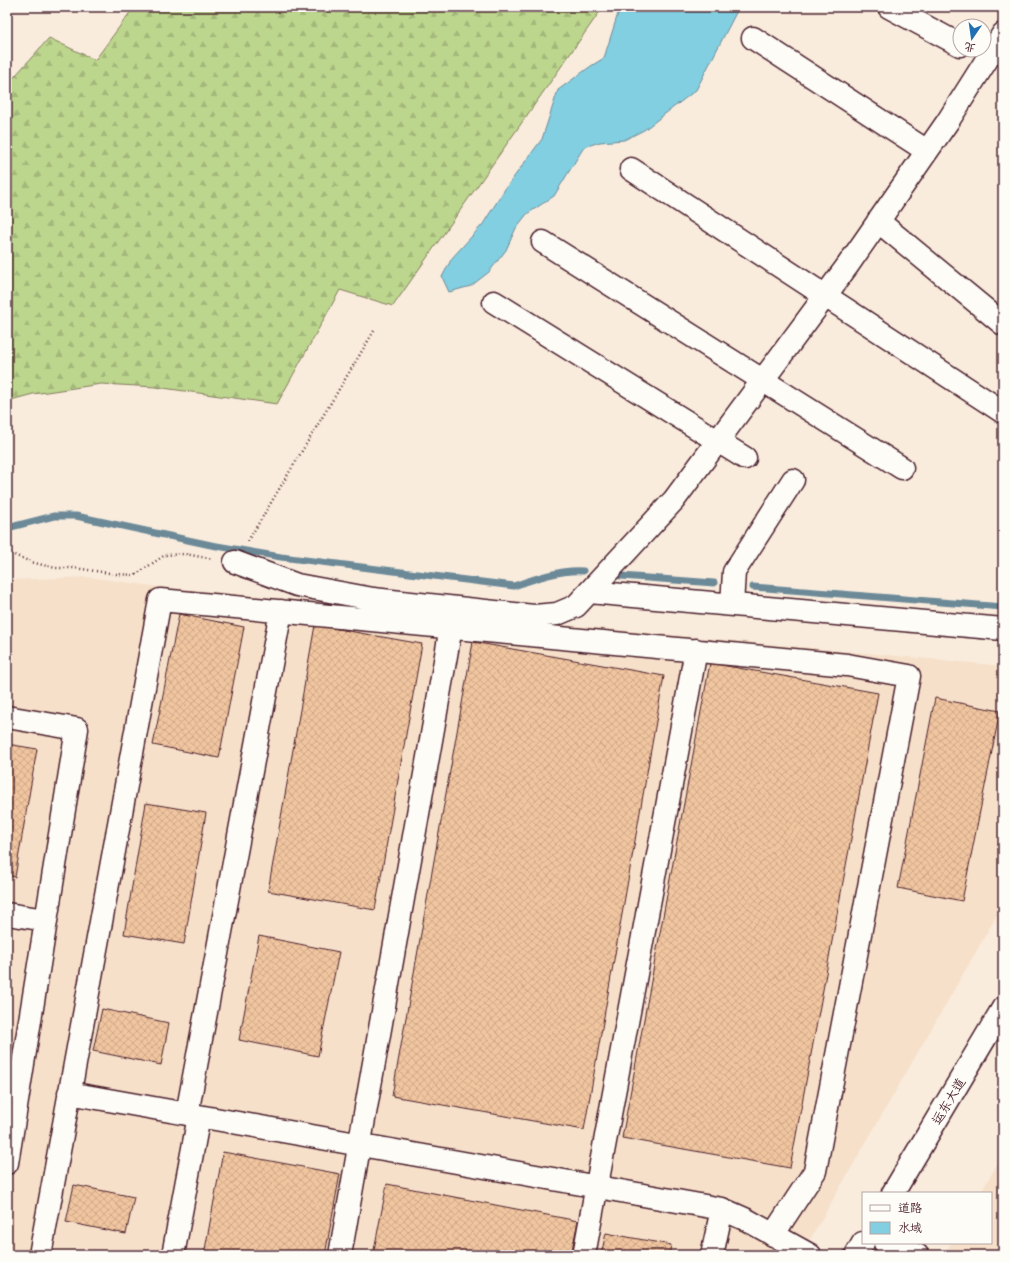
<svg xmlns="http://www.w3.org/2000/svg" width="1010" height="1262" font-family="Itim,'LXGW WenKai TC',sans-serif">
<style>
.built{fill:#f6e0ca}
.forest{fill:url(#forest-firs);stroke:#837a5c}
.water{fill:#82cfe1;stroke:#6c8998}
.lines{fill:none;stroke-linecap:round;stroke-linejoin:round}
.stream{stroke:#6c8998;stroke-width:7}
.building{fill:url(#building-cross-hatch);stroke:#4a1f2b}
.minor-casing{stroke:#4a1f2b;stroke-width:25}
.path{stroke:#4a1f2b;stroke-width:2.5;stroke-dasharray:1 3;stroke-linecap:butt}
.minor{stroke:#fdfcf7;stroke-width:22}
.labels{text-anchor:middle;stroke-width:3;stroke-linejoin:round;paint-order:stroke}
.street-label{font-size:13px;fill:#4a1f2b;stroke:#fdfcf7}
</style>
<defs>
<pattern id="forest-firs" width="22" height="20" patternUnits="userSpaceOnUse"><rect width="22" height="20" fill="#bcd68d"/><path d="M5 1l3.5 6h-7zM16 11l3.5 6h-7z" fill="#a3b77a"/></pattern>
<pattern id="building-cross-hatch" width="8" height="8" patternUnits="userSpaceOnUse"><rect width="8" height="8" fill="#f0c59f"/><path d="M0 0l8 8M0 8l8-8" fill="none" stroke="#cfa989"/></pattern>
</defs>
<rect width="100%" height="100%" fill="#f9ecdd"/>
<filter id="ink" filterUnits="userSpaceOnUse"><feTurbulence type="fractalNoise" baseFrequency=".025" numOctaves="2"/><feDisplacementMap in="SourceGraphic" scale="8" xChannelSelector="R" yChannelSelector="G"/><feConvolveMatrix kernelMatrix="1 2 1 2 8 2 1 2 1" color-interpolation-filters="sRGB"/></filter>
<g filter="url(#ink)">
<path class="built" d="M88,577L153,586L1003,666V905L801,1255H7V580Z
M1003,1155V1255H943L951,1243H991V1193H980Z"/>
<path class="forest" d="M134,7H603L393,306L340,290L277,404L156,387L101,384L33,394L7,401V85L49,38L95,60Z"/>
<path class="water" d="M620,7H739L696,90L644,130L624,140L600,142L584,147L554,196L527,214L516,228L506,250L489,272L471,286L449,292L442,277L452,258L483,224L505,189L542,139L558,90L591,66L604,58Z"/>
<g class="lines">
<path class="stream" d="M7,528L54,516H76L211,545L281,557L514,586C534,579 562,569 583,571
M621,576L714,583
M753,587L1003,607"/>
</g>
<path class="building" d="M179,614L244,627L219,758L153,745Z
M315,625L422,644L375,910L268,891Z
M473,642L664,676L584,1130L392,1096Z
M710,663L878,693L790,1168L622,1138Z
M935,698L1000,711L962,901L898,888Z
M7,744L37,749L15,877L7,875Z
M146,803L206,813L184,944L124,934Z
M259,936L339,952L318,1056L239,1040Z
M102,1009L169,1023L161,1065L93,1051Z
M223,1152L340,1174L325,1255H204Z
M387,1184L578,1221L571,1255H373Z
M74,1185L134,1197L126,1234L66,1222Z
M606,1233L671,1245L669,1255H601Z"/>
<g class="lines">
<defs>
<path id="minor" d="M889,7L960,45
M753,38L927,151
M631,169L1003,412
M878,221L1003,324
M543,242L902,468
M494,302L745,458
M235,562L297,585L373,599L534,616L557,614L576,606L674,500L848,265L948,121L1003,34
M589,592L1003,629
M732,605L734,572L793,480
M7,717L77,729L7,1163
M7,914L46,920
M69,1093L722,1209L747,1220L810,1255
M187,1114L281,611
M893,1193L1003,1008
M885,1243L917,1255
M40,1255L160,600L847,665L909,676L815,1171L773,1235
M173,1255L199,1116
M340,1255L451,627
M584,1255L696,650
M712,1255L722,1209
M856,1255L863,1243"/>
</defs>
<use href="#minor" class="minor-casing"/>
<path class="path" d="M248,541L374,331
M7,552L31,562L55,568H75L116,574L135,575L165,555L185,554L213,559"/>
<use href="#minor" class="minor"/>
</g>
</g>
<g class="labels">
<g class="street-label">
<text transform="translate(948 1101) rotate(-59)" y="5">运东大道</text>
</g>
</g>
<rect width="1010" height="1262" fill="none" stroke="#fdfcf7" stroke-width="24"/>
<rect x="12" y="12" width="986" height="1238" fill="none" stroke="#4a1f2b" stroke-width="1.5" filter="url(#ink)"/>
<rect x="862" y="1192" width="130" height="52" fill="#fdfcf7" stroke="#b5a4a5"/>
<rect x="870" y="1205" width="20" height="6" fill="#fdfcf7" stroke="#b5a4a5"/>
<text x="898" y="1212" font-size="12" fill="#4a1f2b">道路</text>
<rect x="870" y="1222" width="20" height="12" fill="#82cfe1" stroke="#b5a4a5"/>
<text x="898" y="1232" font-size="12" fill="#4a1f2b">水域</text>
<g transform="translate(972 38) rotate(193)"><circle r="19" fill="#fdfcf7" stroke="#b5a4a5"/>
<path d="M0-3L7 15L0 10L-7 15Z" fill="#1f6fb2"/>
<text y="-6" font-size="11" font-weight="bold" text-anchor="middle" fill="#4a1f2b">北</text>
</g>
</svg>
